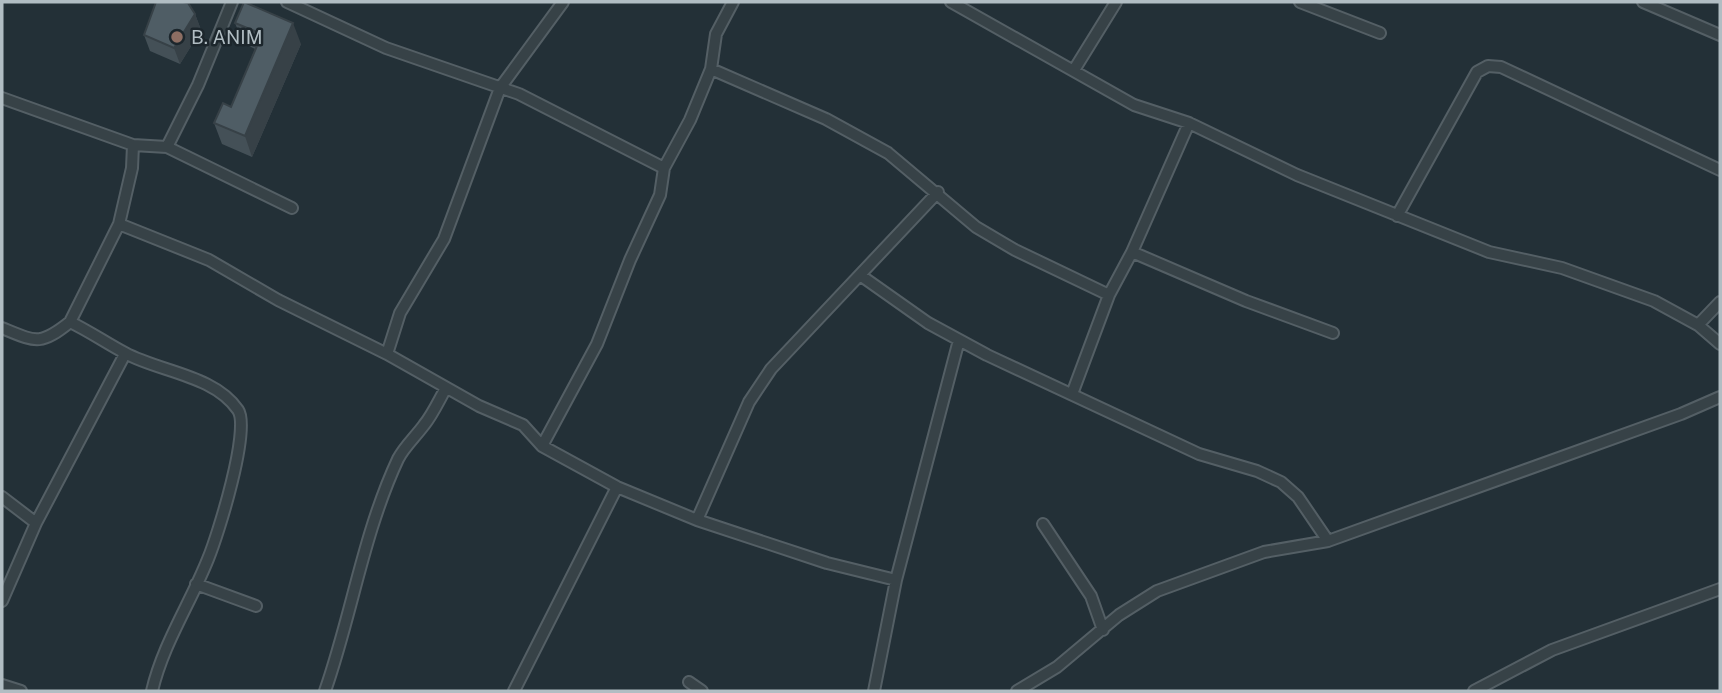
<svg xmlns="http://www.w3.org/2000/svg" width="1722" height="693" font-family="'Public Sans',sans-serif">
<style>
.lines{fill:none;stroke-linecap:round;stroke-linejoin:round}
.street-casing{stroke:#545f65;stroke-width:14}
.street{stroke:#374247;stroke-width:10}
.wall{fill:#445057}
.shaded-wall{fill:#374147}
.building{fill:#4f5d65;stroke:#374147;stroke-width:2}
.education-dot{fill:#8d6e63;stroke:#1c262c;stroke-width:2.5}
.labels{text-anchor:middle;stroke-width:5;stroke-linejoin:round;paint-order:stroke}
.poi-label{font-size:19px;fill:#b1bdc3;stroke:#1c262c;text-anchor:start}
</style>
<rect width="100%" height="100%" fill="#233037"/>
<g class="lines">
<defs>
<path id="street" d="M287,2L386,48L519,94L664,168
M951,2L1134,105L1189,123L1297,175L1489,252L1562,268L1654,301L1698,325L1720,344
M1300,2L1380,33
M1643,2L1720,35
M711,69L826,119L888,153L976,227L1015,250L1109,295
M1074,70L1116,2
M2,98L133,145L167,147L198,85L232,2
M133,145L132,168L119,224L209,260L278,300L387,354L479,406L523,425L542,446L617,487L697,520L827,563L896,580
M167,147L292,208
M1397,216L1477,72L1488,66L1501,67L1720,170
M1132,252L1246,301L1333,333
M860,275L928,323L987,355L1199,454L1257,471L1281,482L1298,497L1328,541
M70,322L119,224
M1698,325L1720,302
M2,328C36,342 40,346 70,322C89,331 106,343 125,353C160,372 214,375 238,410C251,429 218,535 208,559C190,604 163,644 152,691
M387,354L400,313L444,239L500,88L563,2
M1072,394L1109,295L1132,252L1189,123
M542,446L597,344L630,260L660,195L664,168L690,120L711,69L716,34L733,2
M2,497L36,523
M697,520L749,402L771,369L938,192
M1043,524L1091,596L1103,630
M196,584L256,606
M2,601L36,523L125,354
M689,682L702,691
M2,685L21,691
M325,691C352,614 363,534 398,459C404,447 416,436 424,425C433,414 439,400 446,388
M514,691L617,487
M874,691L896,580L959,340
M1017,691L1057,667L1119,615L1157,591L1264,552L1328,541L1681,414L1720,397
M1474,691L1552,650L1720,589"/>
</defs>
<use href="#street" class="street-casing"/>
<use href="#street" class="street"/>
</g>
<path class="wall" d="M195,14L201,30L180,64L150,51L144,35Z
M235,23L301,44L252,157L222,144L214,123L231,107L255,49L243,43Z"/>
<path class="shaded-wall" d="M195,14L201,30L180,64L174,48Z
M293,23L301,44L252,157L245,136Z"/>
<path class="building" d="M156,2H183L188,3L195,14L174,48L144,35Z
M244,2L293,23L245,136L214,123L223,103L231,107L262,34L235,23Z"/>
<circle class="education-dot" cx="177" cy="37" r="7"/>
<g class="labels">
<g class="poi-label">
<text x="191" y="44">B. ANIM</text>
</g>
</g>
<rect width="1722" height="693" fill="none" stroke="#b1bdc3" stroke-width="7"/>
</svg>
